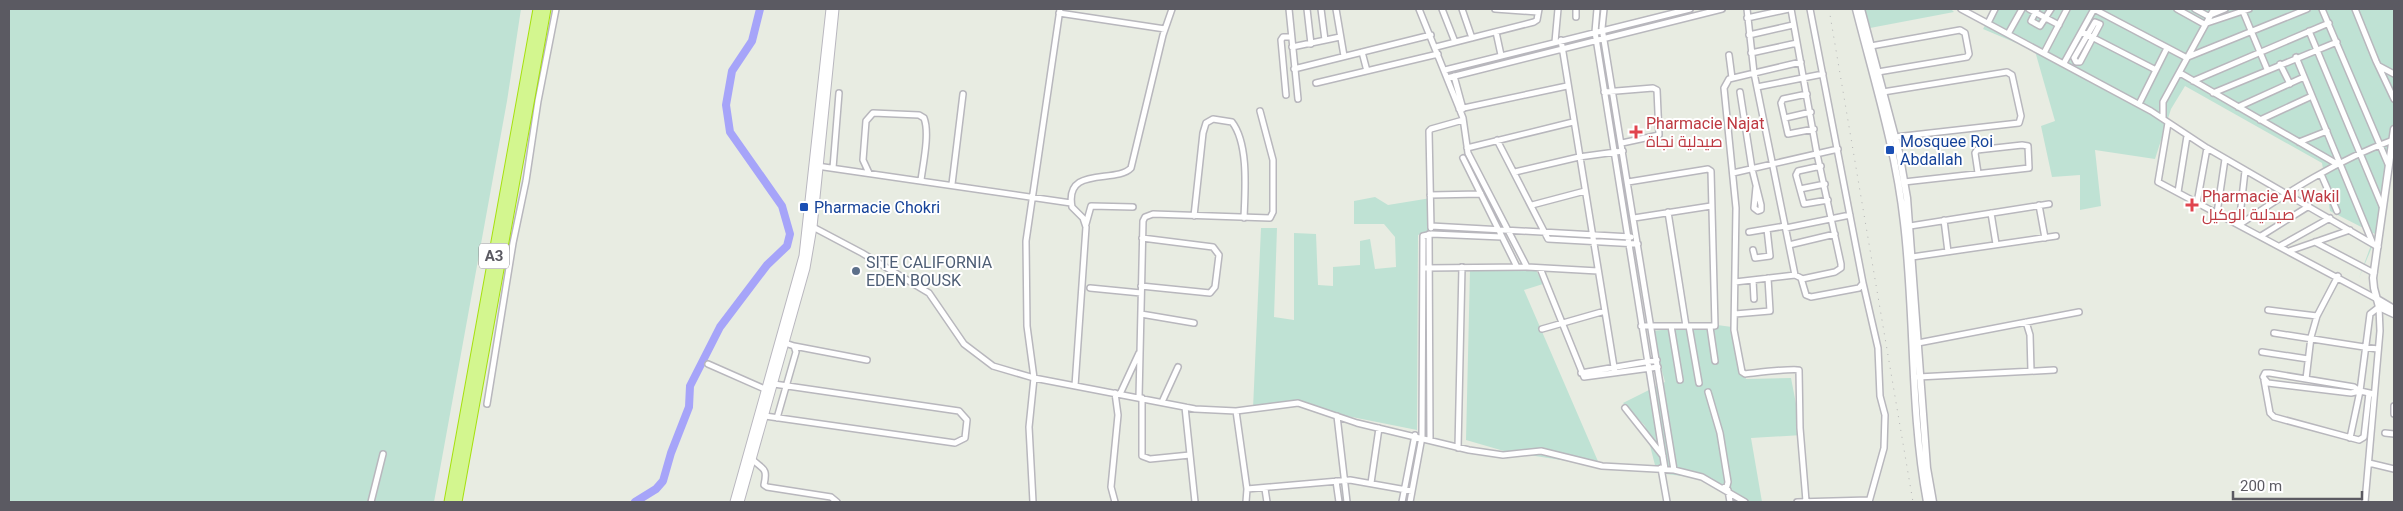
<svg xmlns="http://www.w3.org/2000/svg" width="2403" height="511" font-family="Roboto,Cairo,sans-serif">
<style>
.green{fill:#bfe2d4}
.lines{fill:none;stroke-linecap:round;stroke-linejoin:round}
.river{stroke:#a6a4f9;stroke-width:8}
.minor-casing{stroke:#b8b7bd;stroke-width:8}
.tertiary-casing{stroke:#b8b7bd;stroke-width:9}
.secondary-casing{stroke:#b9b7bf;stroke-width:9}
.motorway-casing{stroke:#a6e00e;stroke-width:11}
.minor{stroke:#fff;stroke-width:5}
.tertiary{stroke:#fff;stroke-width:6}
.secondary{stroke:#fff;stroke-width:7}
.motorway{stroke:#d3f68f;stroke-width:9}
.rail{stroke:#b4b4b5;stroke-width:1;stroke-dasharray:1 6;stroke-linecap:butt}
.health-dot{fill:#e0444e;stroke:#fff;stroke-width:2}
.transit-dot{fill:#1a4fb4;stroke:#fff;stroke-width:2}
.service-dot{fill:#5c6f8a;stroke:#fff;stroke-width:2}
.labels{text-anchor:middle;stroke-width:4;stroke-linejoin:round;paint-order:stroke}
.shield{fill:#fff;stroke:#8c8c91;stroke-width:1}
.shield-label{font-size:15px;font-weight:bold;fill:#5b5a62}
.health-label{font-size:16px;fill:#be3a42;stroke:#fff;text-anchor:start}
.transit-label{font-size:16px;fill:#164399;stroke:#fff;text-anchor:start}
.service-label{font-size:16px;fill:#4e5e75;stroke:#fff;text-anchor:start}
</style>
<rect width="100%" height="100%" fill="#e8ece2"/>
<path class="green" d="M9,9H521L507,101L434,502H9Z
M1865,9H1951L1954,12L1870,28Z
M1994,9H2394V124L2380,228L2359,278L2375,234L2330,211L2322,163L2185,86L2171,109L2155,159L2095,150L2101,206L2080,210V175L2052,177L2041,126L2055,121L2035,51L1983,29Z
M1375,197L1388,205L1431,198L1430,230L1418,235L1417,430L1337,414L1302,403L1253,409L1261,228H1277L1274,317L1294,320V233L1316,234L1318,285L1333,286V267L1360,265V241L1370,239L1375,269L1396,267L1395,237L1384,224H1354V201Z
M1534,266L1543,284L1524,290L1600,466L1504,451L1466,440L1470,270Z
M1717,325L1732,327L1746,379L1791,378L1802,435L1751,438L1762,502H1747L1700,478L1657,473L1645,426L1623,403L1665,382L1651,331Z"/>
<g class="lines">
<path class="river" d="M635,502L656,489L663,481L671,453L689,407L690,386L720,327L767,265L787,246L790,234L782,206L730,132L726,105L732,71L752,41L760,9"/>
<defs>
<path id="minor" d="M1289,9L1298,99
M1307,9L1311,44
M1321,9L1325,40
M1336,9L1344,56
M1419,9L1463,118L1468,153L1527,267
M1442,9L1455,42
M1462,9L1472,38
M1495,9L1538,12
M1597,9L1595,32L1665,469
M1604,9L1602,28L1674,470
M1747,9L1754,73L1795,275L1801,278L1806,295L1811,297L1859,288L1863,283L1810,9
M1791,9L1817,154L1841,264V268L1835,272L1802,279
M1961,9L2151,111L2207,148L2378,247
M2029,9L2059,25
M2037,9L2031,21L2040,26L2051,9
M2094,9L2187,58
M2177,9L2204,24L2249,9
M2195,9L2208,16L2225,9
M2242,9L2267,69
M2322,9L2388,164
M2355,9L2376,61L2394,99
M1059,13L1165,29
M1576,17V9
M1747,18L1789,9
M2095,22L2100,24L2080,62H2076L2074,58Z
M1988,23L1995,9
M2309,31L2382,206
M1496,32L1501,55
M2082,32L2156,70
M2008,34L2022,9
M1749,35L1793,25
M1561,40L1615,373
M1555,42L1558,9
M1871,46L1960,30L1965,33L1969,54L1967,57L1878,72
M1292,47L1340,37
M1436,47L1534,22L1537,20L1539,9
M1362,52L1367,71
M1751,53L1797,43
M2044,53L2067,9
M1729,55L1732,78
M2188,57L2307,9
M2296,57L2373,244
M1801,62L1729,79L1724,88L1736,208L1734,330L1742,372L1745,374C1755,373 1793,368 1799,370L1800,428L1806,501
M2064,63L2094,9
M2280,64L2290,84
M2379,66L2394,74
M1294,69L1431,35
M1445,70L1690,9
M2180,73L2337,164
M1454,76L1463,109
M1447,78L1722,9
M2193,81L2329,23
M1316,83L1438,54
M1757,87L1823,74
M1604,92L1653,88L1657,90L1659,135L1622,143
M1740,92L1752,169L1761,205V210L1758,211L1754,208L1756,187
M1883,92L2007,72L2012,75L2021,116L2019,123L1895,137
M2213,93L2337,42
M1807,94L1783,99L1781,103L1788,134L1814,129
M1286,95L1281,40L1283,37H1291
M2139,104L2167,48
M2238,107L2304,77
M1459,109L1567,86
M1785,118L1811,112
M2163,118V102L2214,9
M2260,120L2312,96
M2168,123L2158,182L2377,299
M1497,140L1548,239L1638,244
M2299,142L2327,131
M1467,148L1573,122
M1463,158L1517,267
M817,166L1071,203
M1821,166L1798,171L1796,175L1804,204L1828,200
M833,168L839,93
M2245,171L2239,225C2288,192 2337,160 2393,140
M1515,172L1579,157L1623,151
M869,173L863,160L866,121L873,113L919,115L924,118C930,133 923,164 921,180
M1733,173L1838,149
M2321,174L2337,211
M1628,182L1708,169L1711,171L1715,326H1641
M1904,182L2029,168L2028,146L2022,145L1977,150L1975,153L1978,173
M952,184L963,94
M1800,189L1825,184
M2178,192L2187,136
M1430,195L1481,194
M2197,203L2207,148
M1532,205L1585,191
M2039,205L2045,238
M1668,212L1686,326
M1991,213L1996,244
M2217,213L2225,159
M1194,216L1203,133L1206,123L1213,119L1232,122C1249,144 1245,191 1244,218
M1634,218L1711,206
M1944,220L1948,252
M1086,224L1091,206L1133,207
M811,226L862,253L929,293L964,344L993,366L1034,378L1195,409L1236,411L1298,403L1357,423L1469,450L1503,455L1541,451L1602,466L1674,470L1702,477L1745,502
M1431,226L1631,237
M1910,226L2049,204
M1431,228L1429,131L1431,129L1463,120
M1786,228L1850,215
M1749,232L1785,226
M1429,234L1430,440
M2261,236L2309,206
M2315,242L2374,273
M1789,245L1835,234
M2280,246L2330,218
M1753,250L1755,258L1770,256L1767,229
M2289,251L2350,230
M1912,257L2056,236
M1426,268L1527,267L1598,271
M1540,268L1584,377L1658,367
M1753,280L1754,299
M1735,282L1795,275
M1863,283L1878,348L1880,396L1885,415L1884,448L1869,502
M1141,286L1210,293L1215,287L1219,255L1213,247L1142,238
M1090,288L1141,293
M2268,310L2317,316
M1141,314L1194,323
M1735,314L1770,311L1768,278
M2026,322L2030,335L2031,371
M1671,326L1680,380
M1689,326L1699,383
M1710,327L1715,361
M1542,329L1605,311
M2274,333L2377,349
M1918,343L2079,312
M794,346L867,360
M2262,352L2308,359
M708,364L767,390
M1581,373L1657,360
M1918,377L2054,370
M2306,379L2311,337L2317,316L2338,276
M2264,380L2270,413L2274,417L2359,440L2364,437L2369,393
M1075,386L1086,227L1083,218L1072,207C1064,165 1116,184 1131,168L1163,35L1172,9
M2360,391L2351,393L2268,383L2263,377L2265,373H2270L2354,387L2360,391L2374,394
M1708,392L1720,433L1728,482L1727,486L1723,488
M1120,394L1139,353
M1139,398L1143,221L1145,217L1153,214L1270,218L1273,212V160L1260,111
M1142,398V456L1150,459L1190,455
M1162,402L1178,367
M487,404L513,243L526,181L538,101L556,9
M2394,406V414
M1185,407L1195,502
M1625,408L1663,456
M1236,411L1247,489L1246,502
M765,416L955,443L965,438L967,420L959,411L774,384
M1337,416L1347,502
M777,418L796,352L794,346L785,343
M2385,433L2394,434
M2350,438L2360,391L2370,314L2379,307L2380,331L2365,502
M1458,448L1462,267
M752,459C763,470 768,467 764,485L767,487L831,497L837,502
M2369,463L2394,469
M1661,468L1667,502
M1336,481L1339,502
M1371,483L1379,428
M1247,489L1350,480L1412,491
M1265,489L1267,502
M1728,490L1730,502
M371,502L383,454
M1033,502L1029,427L1034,378L1027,326L1026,241L1060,9
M1115,502L1111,487L1118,415L1115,393
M1402,502L1415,435
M1410,502L1422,437L1423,236L1432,234L1502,237
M1797,502L1869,500"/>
<path id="tertiary" d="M1856,9C1874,80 1896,150 1904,223C1915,315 1910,411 1927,502
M1861,9L1899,152L1907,198L1927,468L1933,502
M2394,129L2373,278L2374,288L2379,307L2394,314
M2377,299L2394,309"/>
<path id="secondary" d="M734,502L803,256L830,9
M740,502L806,268L813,227L835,9"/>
<path id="motorway" d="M449,502L538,9
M457,502L546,9"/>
</defs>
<use href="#minor" class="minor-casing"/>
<use href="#tertiary" class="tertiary-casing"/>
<use href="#secondary" class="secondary-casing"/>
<use href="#motorway" class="motorway-casing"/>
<use href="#minor" class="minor"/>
<use href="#tertiary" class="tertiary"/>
<use href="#secondary" class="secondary"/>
<use href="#motorway" class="motorway"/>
<path class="rail" d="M1829,9L1913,502"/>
</g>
<g class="health-dot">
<path d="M1633.5 124.5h5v5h5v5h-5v5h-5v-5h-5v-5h5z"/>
<path d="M2189.5 197.5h5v5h5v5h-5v5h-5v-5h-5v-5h5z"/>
</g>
<g class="transit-dot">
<rect x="1885" y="145" width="10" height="10" rx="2.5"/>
<rect x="799" y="202" width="10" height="10" rx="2.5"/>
</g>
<circle class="service-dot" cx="856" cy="271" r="5"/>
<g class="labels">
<rect class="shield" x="479" y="243.5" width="30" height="25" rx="4"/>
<g class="shield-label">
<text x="494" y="261">A3</text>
</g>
<g class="health-label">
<text x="1646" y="129">Pharmacie Najat<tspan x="1646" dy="18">صيدلية نجاة</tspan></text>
<text x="2202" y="202">Pharmacie Al Wakil<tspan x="2202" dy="18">صيدلية الوكيل</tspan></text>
</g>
<g class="transit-label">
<text x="1900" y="147">Mosquee Roi<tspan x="1900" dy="18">Abdallah</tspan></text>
<text x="814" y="213">Pharmacie Chokri</text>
</g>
<g class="service-label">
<text x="866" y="268">SITE CALIFORNIA<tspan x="866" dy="18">EDEN BOUSK</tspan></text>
</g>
</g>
<rect width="2403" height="511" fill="none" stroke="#5b5a62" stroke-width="20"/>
<path d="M2233 491v8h129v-8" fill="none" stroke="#5b5a62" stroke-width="2.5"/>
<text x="2240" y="491" font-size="15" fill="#5b5a62" stroke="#ffffff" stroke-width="4" paint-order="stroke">200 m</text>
</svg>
